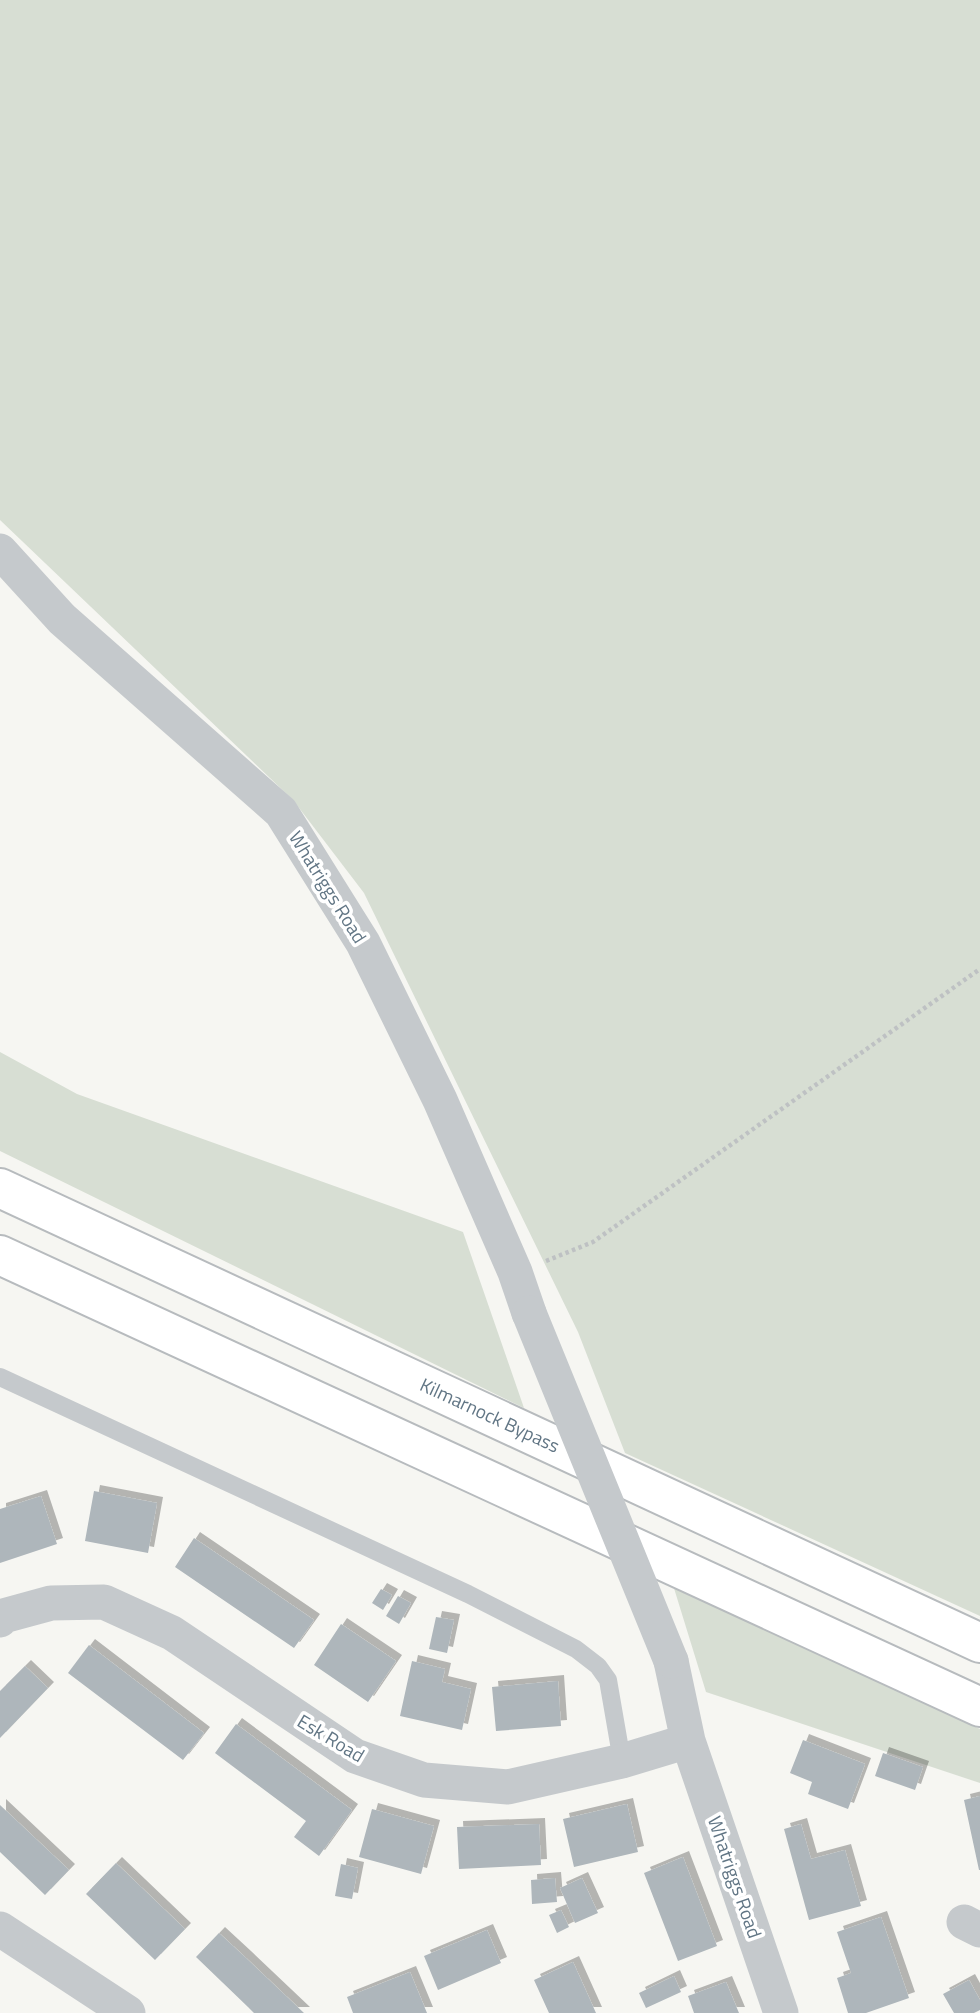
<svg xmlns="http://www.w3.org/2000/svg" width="980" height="2013" font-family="'Titillium Web',sans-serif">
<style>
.green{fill:#d7ded3}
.building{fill:#aeb6bb;filter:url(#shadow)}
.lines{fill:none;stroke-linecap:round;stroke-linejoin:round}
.highway-casing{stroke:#b7bbbe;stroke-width:42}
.path{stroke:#bec1c3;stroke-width:4.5;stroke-dasharray:3.5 3.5;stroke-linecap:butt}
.lane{stroke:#c5c9cc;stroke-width:18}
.street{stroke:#c5c9cc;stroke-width:35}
.highway{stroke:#fff;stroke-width:38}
.street-bridge{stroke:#c5c9cc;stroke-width:35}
.labels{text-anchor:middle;stroke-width:7;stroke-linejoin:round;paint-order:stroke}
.street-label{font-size:19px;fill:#627685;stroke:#fff}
</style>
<defs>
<filter id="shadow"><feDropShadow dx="6" dy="-6" stdDeviation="0" flood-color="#0004"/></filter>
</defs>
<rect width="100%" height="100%" fill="#f6f6f2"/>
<path class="green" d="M0,0H980V1616L625,1453L578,1332L364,893L293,800L0,520Z
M0,1052L77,1094L463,1232L524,1408L0,1151Z
M673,1585L980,1729V1783L706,1692Z"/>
<path class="building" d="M94,1491L157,1503L148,1553L85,1541Z
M41,1496L57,1544L0,1563V1509Z
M194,1538L314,1620L294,1648L175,1567Z
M381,1589L392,1595L383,1610L372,1603Z
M398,1596L411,1603L399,1624L386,1616Z
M436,1617L454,1620L447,1653L429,1649Z
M341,1624L396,1661L368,1702L314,1665Z
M89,1645L204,1733L183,1760L68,1673Z
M412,1661L445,1669L442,1682L471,1689L462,1730L400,1716Z
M25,1666L48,1688L0,1738V1691Z
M558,1681L561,1726L496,1731L492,1687Z
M236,1724L352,1810L319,1856L294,1837L306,1821L215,1753Z
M803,1740L865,1764L848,1809L808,1794L812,1782L790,1773Z
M883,1753L923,1767L915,1790L875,1776Z
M980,1796V1870H979L964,1800Z
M627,1804L638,1852L574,1867L563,1819Z
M0,1805L69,1870L45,1895L0,1852Z
M372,1809L434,1826L421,1874L359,1857Z
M539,1824L541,1865L459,1869L457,1827Z
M801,1824L811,1859L845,1850L861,1906L809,1920L784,1829Z
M683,1857L717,1946L678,1961L644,1873Z
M116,1863L185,1929L155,1960L86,1894Z
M341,1864L358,1868L352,1899L335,1896Z
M555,1878L557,1902L532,1904L531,1880Z
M582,1878L598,1913L575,1923L560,1888Z
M561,1910L569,1927L557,1933L549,1915Z
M881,1917L909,1998L866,2013H848L837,1978L851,1973L837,1932Z
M487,1930L501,1963L438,1990L424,1956Z
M219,1933L245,1957L304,2013H254L248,2007L196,1957Z
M573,1962L596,2013H549L534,1980Z
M410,1972L427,2013H353L347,1997Z
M674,1976L681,1992L646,2008L639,1993Z
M969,1980L980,2000V2010L974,2013H954L943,1994Z
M726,1982L739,2013H694L688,1996Z"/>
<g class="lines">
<defs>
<path id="highway" d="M0,1188L980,1643
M0,1255L980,1707"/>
</defs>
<use href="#highway" class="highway-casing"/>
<path class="path" d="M546,1261L593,1242L980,969"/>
<path class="lane" d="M0,1377L468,1594L576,1649L598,1666L608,1680L622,1761"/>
<path class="street" d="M0,551L62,619L281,812L363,943L440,1100L515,1272L529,1313
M0,1620L3,1616L51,1603L104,1602L172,1633L355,1756L424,1780L508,1787L622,1761L688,1741
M671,1661L688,1741L781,2013
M964,1922L980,1930
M0,1929L128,2013"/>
<use href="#highway" class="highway"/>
<path class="street-bridge" d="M529,1313L671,1661"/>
</g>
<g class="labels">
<g class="street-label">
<text transform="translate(328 887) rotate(58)" y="7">Whatriggs Road</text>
<text transform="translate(490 1415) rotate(25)" y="7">Kilmarnock Bypass</text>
<text transform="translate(331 1738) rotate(31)" y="7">Esk Road</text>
<text transform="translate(735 1877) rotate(71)" y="7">Whatriggs Road</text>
</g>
</g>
</svg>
